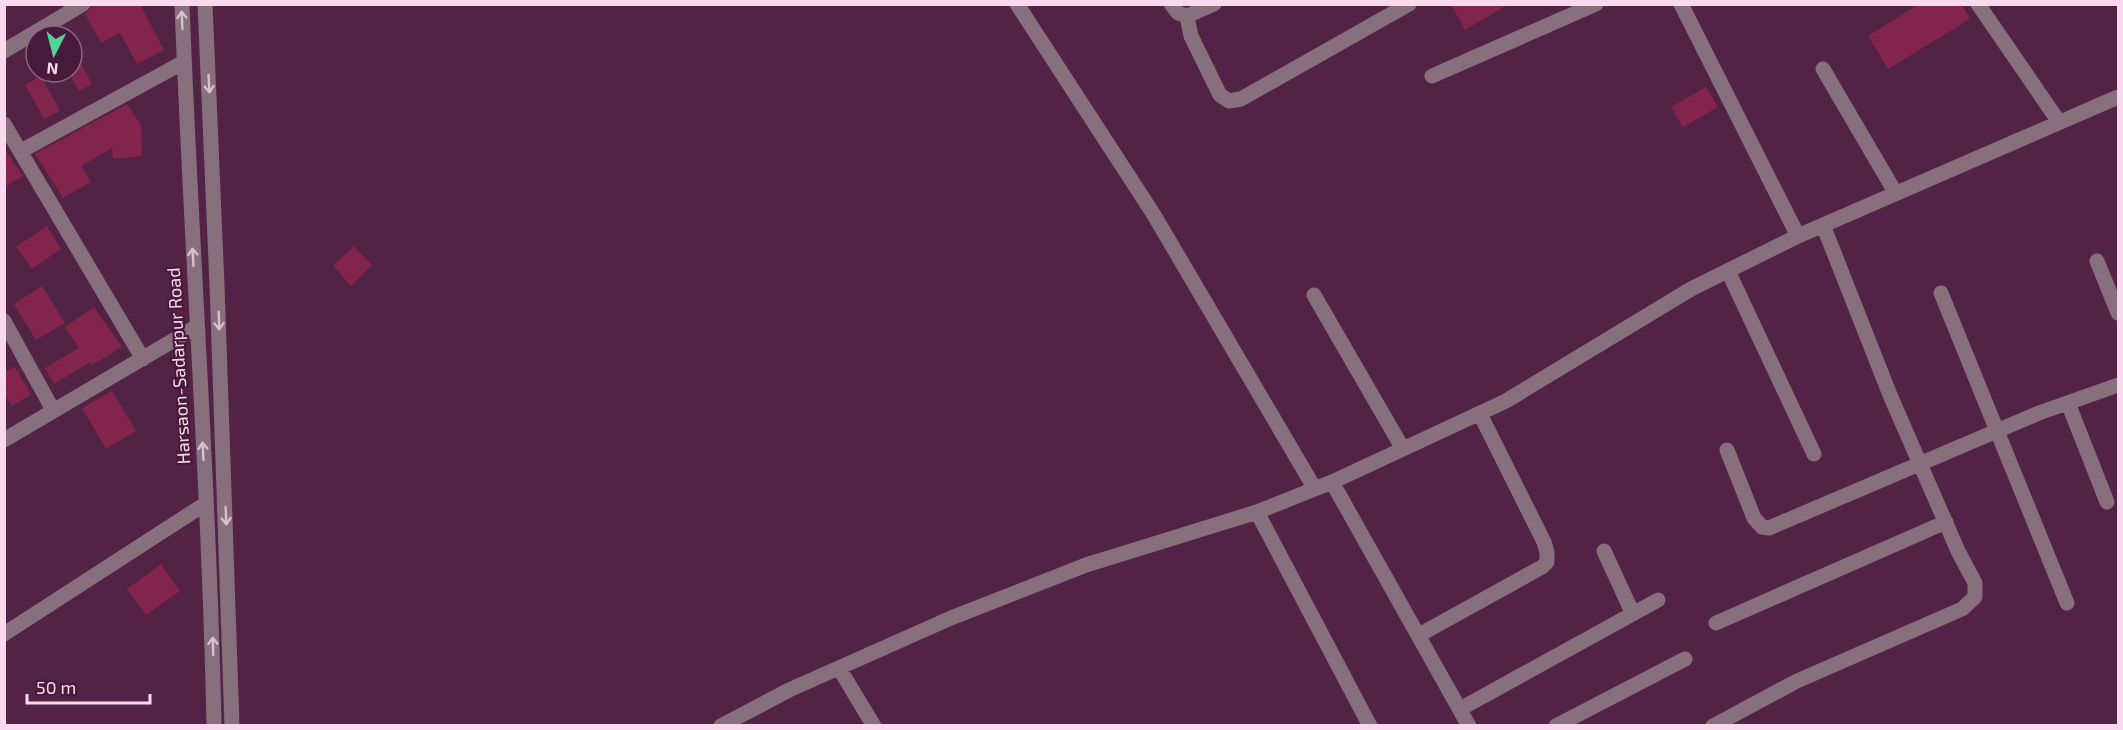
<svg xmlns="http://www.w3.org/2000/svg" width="2123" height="730" font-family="'Exo 2',sans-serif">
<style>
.building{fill:#82244b}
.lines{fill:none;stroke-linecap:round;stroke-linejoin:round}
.minor{stroke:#876f7e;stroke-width:15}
.oneway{stroke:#dcbed1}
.labels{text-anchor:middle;stroke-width:4.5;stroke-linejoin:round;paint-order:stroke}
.street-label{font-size:18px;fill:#f8d9ed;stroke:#47193b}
</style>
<rect width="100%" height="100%" fill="#532345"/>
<path class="building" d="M94,4H140L164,50L137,64L120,33L101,43L85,14Z
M1451,4H1509L1465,30Z
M1919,4H1961L1970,19L1888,69L1868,36Z
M72,48L92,84L79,91L72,79Z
M41,76L60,111L44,119L25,85Z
M1706,87L1718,107L1683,127L1671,107Z
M127,104L141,125L142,156L113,159L112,148L81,166L91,182L63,198L35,154Z
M4,148L23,176L4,187Z
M47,226L61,249L32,269L16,247Z
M354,246L372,265L351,286L333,266Z
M42,286L65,323L36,340L14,304Z
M94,307L122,347L92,365L90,362L54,384L45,368L79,348L65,327Z
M15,367L31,395L12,406L4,394V372Z
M112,391L136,431L106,449L82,408Z
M161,564L180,591L146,615L127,589Z"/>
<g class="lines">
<path class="minor" d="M182,4C191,245 209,485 214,726
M205,4L217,285L232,726
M1017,4L1154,215L1315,489
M1171,4L1178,13L1187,16L1214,4
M1681,4L1798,236
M1978,4L2059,122
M1187,16L1191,36L1216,87L1220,95L1229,101L1241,99L1409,4
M4,51L83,4
M1823,69L1895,192
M1432,76L1596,4
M4,124L143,359
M21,151L184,62
M2097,261L2118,313
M1728,271L1814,454
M1941,293L2067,603
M1314,295L1403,449
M4,321L53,410
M2068,403L2107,502
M4,440L196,327
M1727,450L1754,518L1762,527L1769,528L2039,413L2118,385
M1332,482L1469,726
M1257,512L1370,726
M1604,551L1633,614
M1716,623L1946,522
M4,634L205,504
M1419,635L1542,567L1547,562V552L1544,542L1480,414
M839,668L874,726
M1460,709L1658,600
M721,726L789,690L951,618L1086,565L1257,512L1332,482L1506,401L1691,289L1798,236L2118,97
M1556,726L1685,659
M1713,726L1797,681L1962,609L1975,597V583L1958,551L1890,395L1823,225"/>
</g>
<defs><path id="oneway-shaft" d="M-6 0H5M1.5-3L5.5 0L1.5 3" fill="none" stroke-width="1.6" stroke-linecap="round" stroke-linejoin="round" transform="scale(1.5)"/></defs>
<g class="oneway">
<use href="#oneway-shaft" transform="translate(182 20) rotate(-92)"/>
<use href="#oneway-shaft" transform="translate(209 84) rotate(87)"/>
<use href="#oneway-shaft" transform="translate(193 257) rotate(-93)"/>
<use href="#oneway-shaft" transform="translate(219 321) rotate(88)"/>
<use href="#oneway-shaft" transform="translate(203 451) rotate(-93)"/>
<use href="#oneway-shaft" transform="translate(226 516) rotate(88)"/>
<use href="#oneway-shaft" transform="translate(213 646) rotate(-91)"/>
</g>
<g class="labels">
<g class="street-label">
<text transform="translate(179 366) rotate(-93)" y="6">Harsaon-Sadarpur Road</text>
</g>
</g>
<rect width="2123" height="730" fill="none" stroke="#f8d9ed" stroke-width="12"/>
<g transform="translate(54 54) rotate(186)"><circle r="28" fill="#47193b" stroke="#8e6682" stroke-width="1.5"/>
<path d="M0-4.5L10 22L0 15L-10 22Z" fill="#54d396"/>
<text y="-9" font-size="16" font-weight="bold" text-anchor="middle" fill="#f8d9ed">N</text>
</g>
<path d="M27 694v9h123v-9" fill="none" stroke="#f8d9ed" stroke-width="3"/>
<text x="36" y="694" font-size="18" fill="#f8d9ed" stroke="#47193b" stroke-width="4.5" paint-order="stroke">50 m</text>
</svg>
